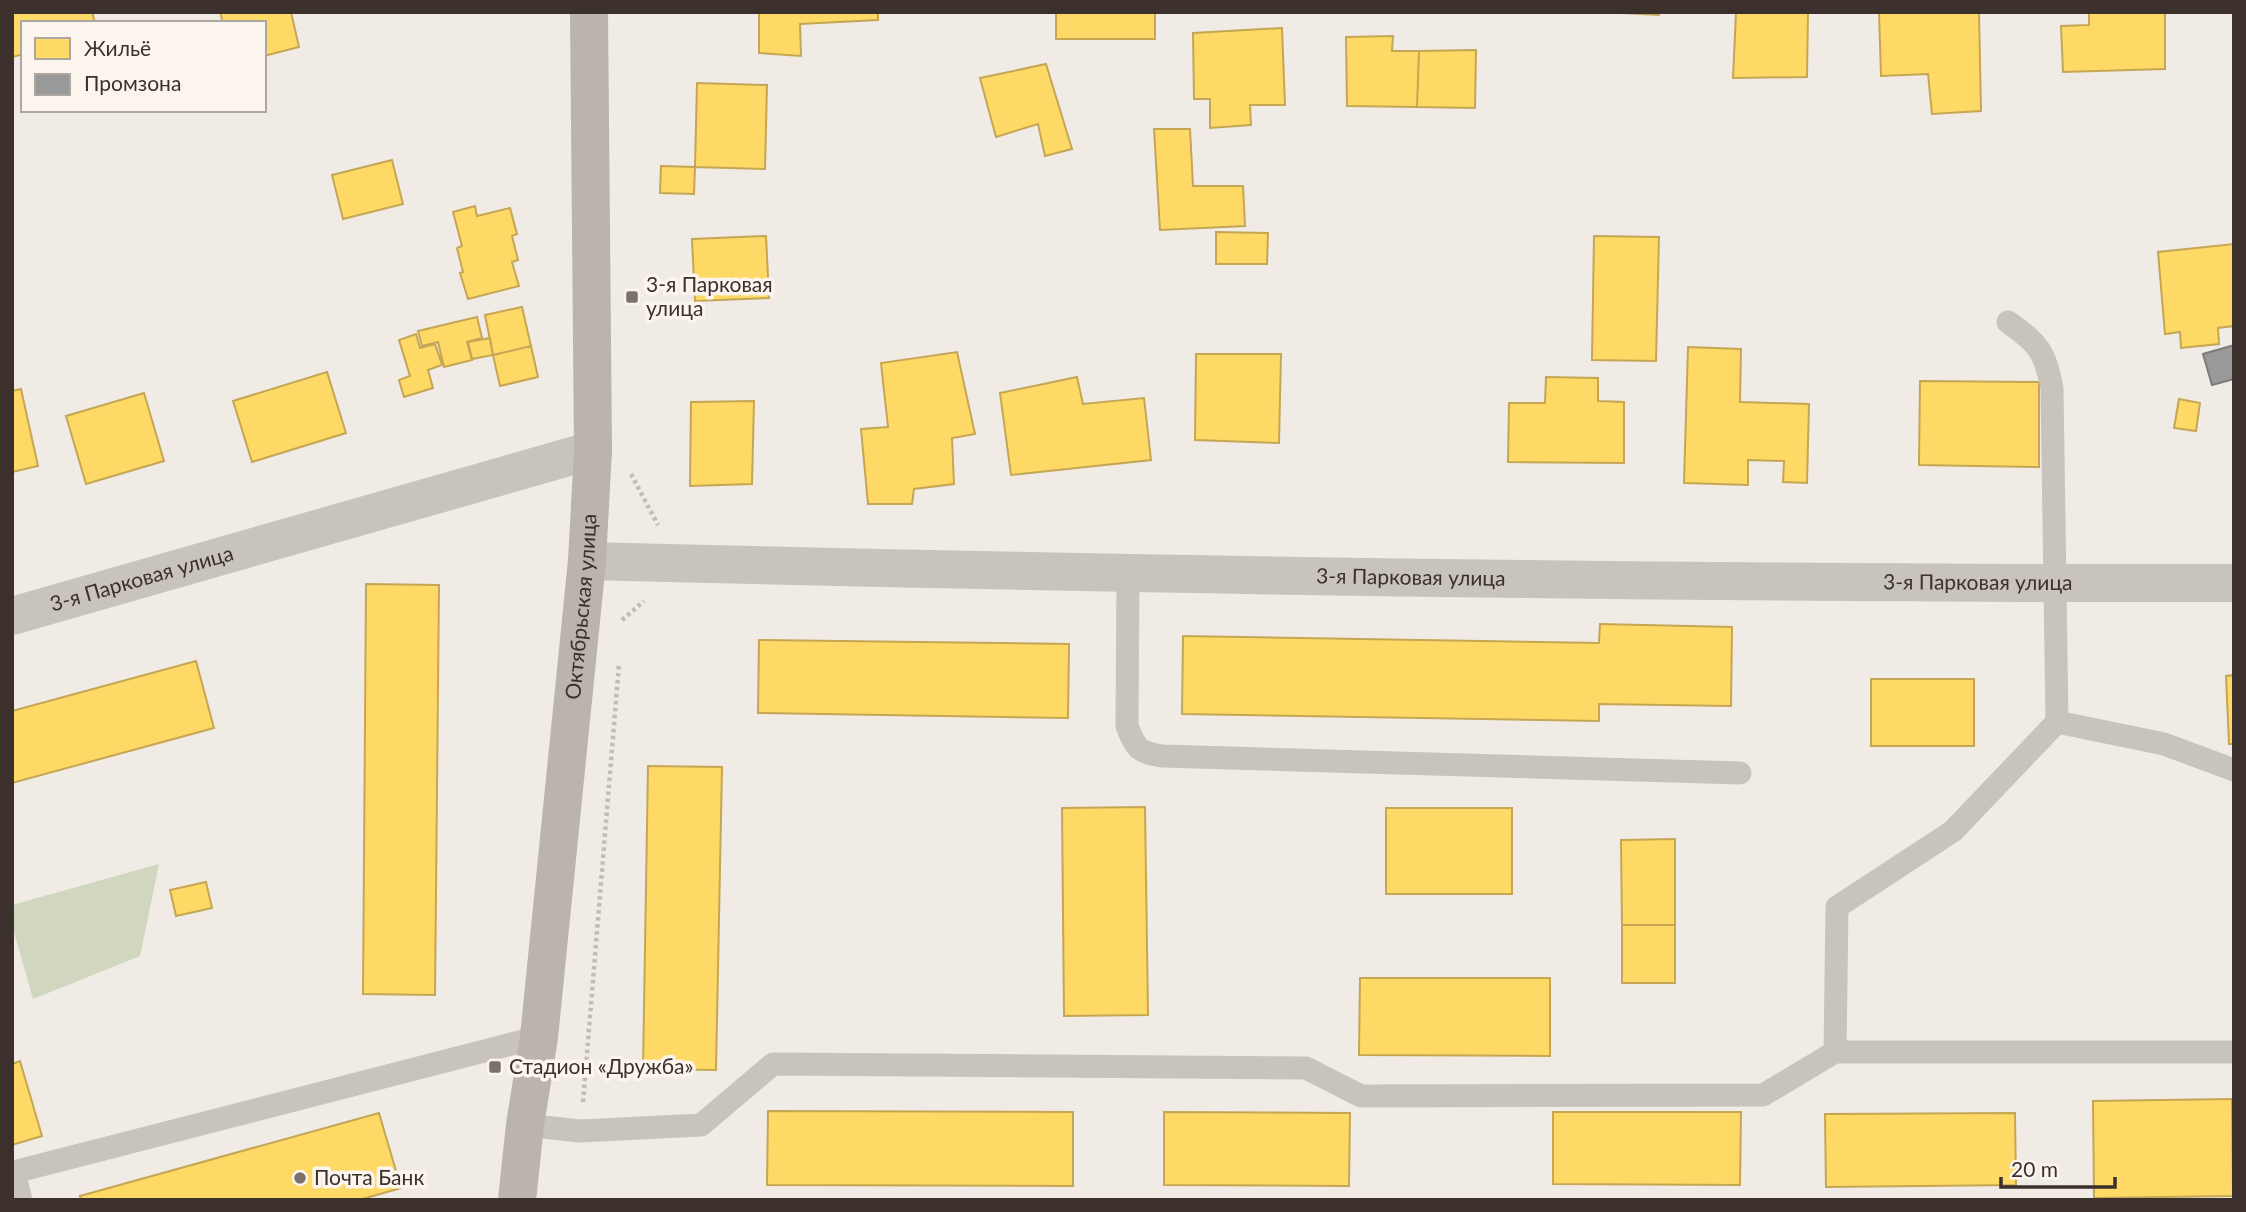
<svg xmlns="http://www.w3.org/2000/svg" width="2246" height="1212" font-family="Lato,sans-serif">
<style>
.green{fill:#d1d6bf}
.homes{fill:#ffd966;stroke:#c4a654;stroke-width:2}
.industry{fill:#999;stroke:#7d7a78;stroke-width:2}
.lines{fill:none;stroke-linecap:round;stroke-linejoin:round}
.path{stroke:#c2bbb6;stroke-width:4.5;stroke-dasharray:3.5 3.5;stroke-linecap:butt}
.lane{stroke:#c9c3be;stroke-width:23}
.street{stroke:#c9c3be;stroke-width:38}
.secondary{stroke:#bab3ae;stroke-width:38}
.poi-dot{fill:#7a716c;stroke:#fbf5ee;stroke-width:2.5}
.labels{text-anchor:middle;stroke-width:7;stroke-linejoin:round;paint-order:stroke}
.poi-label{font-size:21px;fill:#3b302b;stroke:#fbf5ee;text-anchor:start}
.street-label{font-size:21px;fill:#3b302b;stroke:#fbf5ee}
</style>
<rect width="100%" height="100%" fill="#f0ebe5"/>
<path class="green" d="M159,864L140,956L33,999L12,925V905Z"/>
<path class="homes" d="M12,12H92L95,23H23V54L13,57Z
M220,12H291L299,47L264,56V23H223Z
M759,12H878V20L800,24L801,56L759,53Z
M1056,12H1155V39H1056Z
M1623,12H1659V15L1623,13Z
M1736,12H1808L1807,77L1733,78Z
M1879,12H1979L1981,111L1932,114L1928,74L1881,76Z
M2089,12H2165V69L2063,72L2061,26L2089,25Z
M1282,28L1285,105H1250L1251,125L1210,128V99H1194L1193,33Z
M1393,36L1392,51H1419L1417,107L1347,106L1346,37Z
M1476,50L1475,108L1417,107L1419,51Z
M1046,64L1072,149L1045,156L1038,124L996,137L980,78Z
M697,83L767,85L765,169L695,167Z
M1154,129H1190L1193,186H1243L1245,226L1160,230Z
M392,160L403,204L343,219L332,175Z
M661,166L695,167L694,194L660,193Z
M475,206L477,216L510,208L517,234L512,236L518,260L512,262L519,286L468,299L460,273L463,272L457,248L462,246L453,212Z
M1216,232L1268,233L1267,264H1216Z
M766,236L769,298L695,301L692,239Z
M1594,236L1659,237L1656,361L1592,360Z
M2234,244V326L2218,328L2219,344L2181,348L2180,332L2165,334L2158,252Z
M522,307L531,346L493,355L485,315Z
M477,317L482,338L467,342L472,360L444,367L438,342L422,346L418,331Z
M416,334L420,348L435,344L442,365L428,370L433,388L404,397L399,380L410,376L399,340Z
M490,338L493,355L472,359L468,342Z
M531,346L538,377L500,386L493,355Z
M1688,347L1741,349L1740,402L1809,404L1807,483L1783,482L1784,461L1748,460V485L1684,483Z
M957,352L975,434L952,438L954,484L914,489L912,504H868L861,429L888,427L881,363Z
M1196,354H1281L1279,443L1195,440Z
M327,372L346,433L252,462L233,401Z
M1077,377L1083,404L1144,398L1151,460L1011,475L1000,393Z
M1546,377L1598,378V401L1624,402V463L1508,462L1509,403H1545Z
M1920,381L2039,382V467L1919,465Z
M21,389L38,466L12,472V391Z
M144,393L164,461L86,484L66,416Z
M2179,399L2200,403L2196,431L2174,428Z
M754,401L752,484L690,486L691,402Z
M366,584L439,585L435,995L363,994Z
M1600,624L1732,627L1731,706L1599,704V721L1182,714L1183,636L1599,643Z
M759,640L1069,644L1068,718L758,713Z
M196,661L214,728L12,783V711Z
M2234,675V744H2229L2226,676Z
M1871,679H1974V746H1871Z
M648,766L722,767L716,1070L643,1069Z
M1145,807L1148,1015L1064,1016L1062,808Z
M1386,808H1512V894H1386Z
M1675,839V925H1622L1621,840Z
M206,882L212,908L176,916L170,890Z
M1622,925H1675V983H1622Z
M1360,978H1550V1056L1359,1055Z
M20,1061L42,1136L12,1145V1064Z
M2232,1099L2233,1196L2094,1198L2093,1101Z
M768,1111L1073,1112V1186L767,1185Z
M1164,1112L1350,1113L1349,1186L1164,1185Z
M1553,1112H1741L1740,1185L1553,1184Z
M379,1113L401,1188L359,1200H81L80,1196Z
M2015,1113L2016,1185L1826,1187L1825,1114Z"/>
<path class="industry" d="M2234,345V379L2212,385L2203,354Z"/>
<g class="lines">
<path class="path" d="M631,474L658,525
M622,620L644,601
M583,1102L619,664"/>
<path class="lane" d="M2008,322C2039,344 2044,350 2052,388L2057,722L2164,744L2234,770
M1128,574L1127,726C1136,749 1138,752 1162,756L1740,773
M1835,1052L1837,907L1953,831L2057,722
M525,1125L580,1131L701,1125L773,1064L1306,1068L1361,1096L1763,1095L1835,1052H2234
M21,1200L14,1172L539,1037"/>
<g class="street">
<path id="s1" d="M587,561C1136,575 1685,584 2234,583"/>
<path id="s2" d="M12,616L593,450"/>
</g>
<path class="secondary" id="s3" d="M517,1200L525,1125L539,1037L587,561L593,450L589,12"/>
</g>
<g class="poi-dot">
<rect x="625" y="290" width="14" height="14" rx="3.5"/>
<rect x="488" y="1060" width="14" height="14" rx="3.5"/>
<circle cx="300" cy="1178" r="7"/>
</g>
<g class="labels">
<g class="poi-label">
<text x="646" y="292">3-я Парковая<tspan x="646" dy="24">улица</tspan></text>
<text x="509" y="1074">Стадион «Дружба»</text>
<text x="314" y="1185">Почта Банк</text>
</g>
<g class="street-label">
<text dy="7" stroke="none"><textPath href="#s1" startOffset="824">3-я Парковая улица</textPath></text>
<text dy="7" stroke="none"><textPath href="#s2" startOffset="135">3-я Парковая улица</textPath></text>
<text dy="7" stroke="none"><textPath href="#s1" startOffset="1391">3-я Парковая улица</textPath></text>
<text dy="7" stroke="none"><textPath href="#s3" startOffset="597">Октябрьская улица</textPath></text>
</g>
</g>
<rect width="2246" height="1212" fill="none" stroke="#3b302b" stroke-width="28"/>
<rect x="21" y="21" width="245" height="91" fill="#fbf5ee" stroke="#aea6a0" stroke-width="2"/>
<rect x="35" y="38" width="35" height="21" fill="#ffd966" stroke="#aea6a0" stroke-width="2"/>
<text x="84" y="56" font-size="21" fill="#3b302b">Жильё</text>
<rect x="35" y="74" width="35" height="21" fill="#999999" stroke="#aea6a0" stroke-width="2"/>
<text x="84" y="91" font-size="21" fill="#3b302b">Промзона</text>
<path d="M2001 1177v10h114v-10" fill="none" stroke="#3b302b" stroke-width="3.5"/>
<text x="2011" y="1177" font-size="21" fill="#3b302b" stroke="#fbf5ee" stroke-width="5" paint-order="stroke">20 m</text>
</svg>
